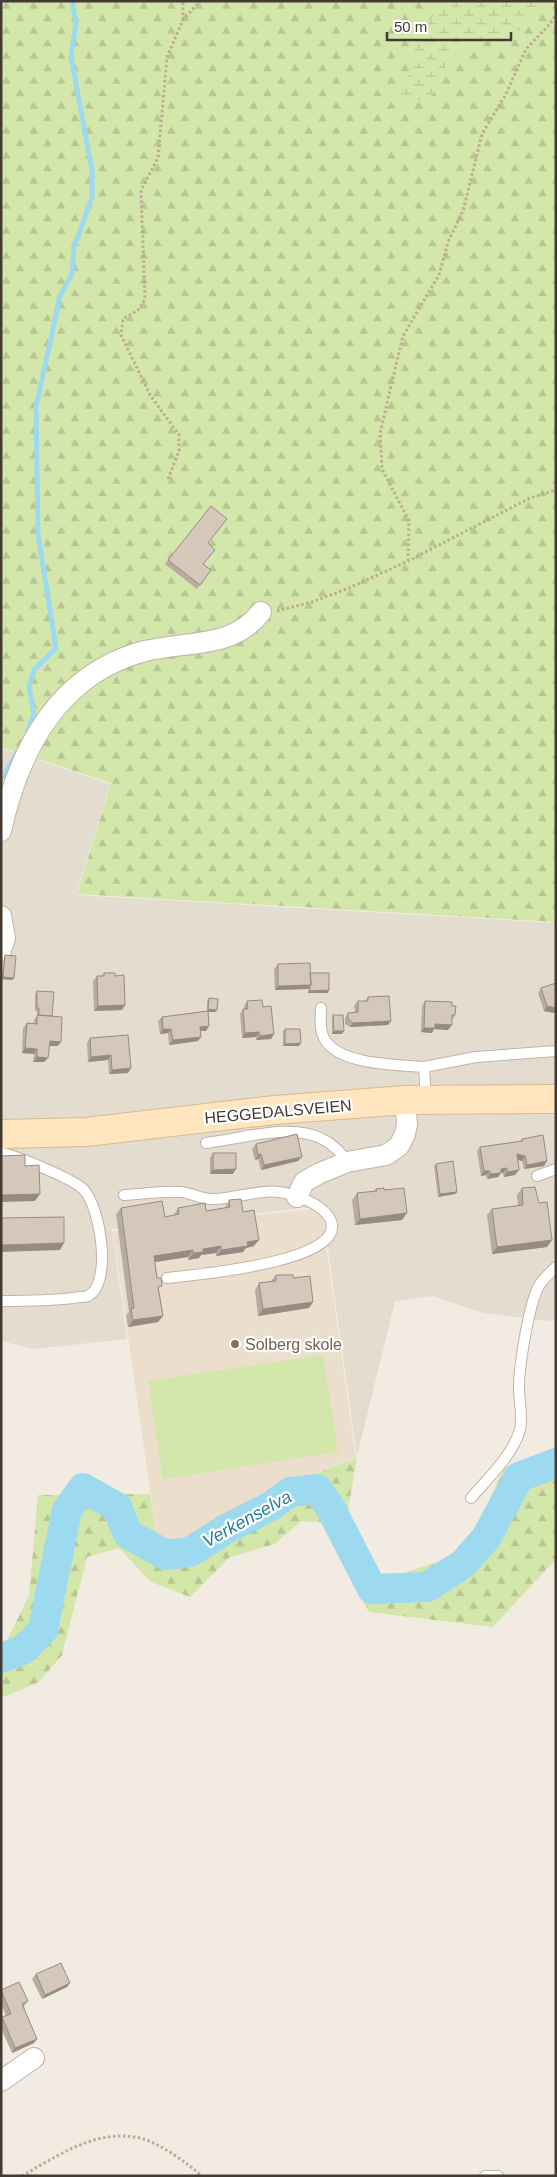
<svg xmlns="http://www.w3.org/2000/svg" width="557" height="2177" font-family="Helvetica,sans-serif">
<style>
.residential{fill:#e5dcd0}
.education{fill:#ebdecc}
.forest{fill:url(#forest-firs)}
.wetland{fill:url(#wetland-marsh)}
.pitch{fill:#d4e7aa}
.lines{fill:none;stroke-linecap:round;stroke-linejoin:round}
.stream{stroke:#9ddaf0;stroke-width:5}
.river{stroke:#9ddaf0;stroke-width:30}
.lane-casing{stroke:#c0b4a8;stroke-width:12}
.street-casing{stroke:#c0b4a8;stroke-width:22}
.secondary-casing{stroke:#d5bb93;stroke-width:30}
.path{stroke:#beaa96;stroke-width:3;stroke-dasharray:2.5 2.5;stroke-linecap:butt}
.lane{stroke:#fff;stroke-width:10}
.street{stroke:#fff;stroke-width:20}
.secondary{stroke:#ffe6bf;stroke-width:28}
.wall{fill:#b8aba1}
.shaded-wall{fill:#968b83}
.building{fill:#d6c7bb;stroke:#968b83}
.education-dot{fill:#8d6e63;stroke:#fff;stroke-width:2}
.labels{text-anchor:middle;stroke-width:4.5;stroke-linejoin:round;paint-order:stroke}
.street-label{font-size:16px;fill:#433a33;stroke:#fff}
.education-label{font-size:16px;fill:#785e54;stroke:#fff;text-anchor:start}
.water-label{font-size:18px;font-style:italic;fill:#2a7e9e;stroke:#fff}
</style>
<defs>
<pattern id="forest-firs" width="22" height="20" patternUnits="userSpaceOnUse" patternTransform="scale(1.25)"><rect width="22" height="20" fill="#d4e7aa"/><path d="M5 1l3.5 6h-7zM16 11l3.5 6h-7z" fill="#b7c793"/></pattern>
<pattern id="wetland-marsh" width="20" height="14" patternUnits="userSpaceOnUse" patternTransform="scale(1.25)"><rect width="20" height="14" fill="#d4e7aa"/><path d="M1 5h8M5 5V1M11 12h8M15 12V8" fill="none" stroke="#b7c793"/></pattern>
</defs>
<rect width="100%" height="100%" fill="#f1ebe2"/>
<path class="residential" d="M1,748L110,784L76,895L556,923V1319L551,1321L483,1313L433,1296L395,1301L357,1456L322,1206L112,1229L127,1339L34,1349L1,1341Z"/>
<path class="education" d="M321,1208L356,1458L277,1487L219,1528L192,1555L158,1545L113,1231Z"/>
<path class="forest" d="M1,1H441L438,10L419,34L429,100L448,62L474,41L523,30L539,1H556V922L77,894L111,783L1,747Z
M556,1447V1559L493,1627L369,1612L324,1523L301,1521L275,1544L230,1557L190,1597L151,1582L119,1548L87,1557L62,1655L39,1682L1,1698V1645L5,1644L29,1596L38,1495L150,1494L158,1545L193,1555L220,1528L277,1488L357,1458L346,1522L382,1580L465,1553L504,1468Z"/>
<path class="wetland" d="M441,1H539L523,30L474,41L448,62L429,100L400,101L419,34L438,10Z"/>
<path class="pitch" d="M323,1355L338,1452L163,1479L148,1381Z"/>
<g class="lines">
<path class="stream" d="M27,733L34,714L29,686L34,670L56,648L38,534L36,407L60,296L72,274L74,247L92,198V171L71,56L76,23L72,1
M4,776L17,752"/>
<path class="river" d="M1,1658L23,1650L43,1630L67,1510L83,1488L117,1507L128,1534L166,1555L190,1552L226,1529L271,1506L290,1492L317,1489L330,1507L372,1589L427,1587L463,1564L486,1538L519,1477L556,1463"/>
<defs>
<path id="lane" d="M321,1008C321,1017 319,1029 324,1038C337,1065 398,1065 424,1067
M426,1099L424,1067L476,1057L556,1051
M206,1143C252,1138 316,1112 347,1162
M1,1153C17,1156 74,1179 84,1190C100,1207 113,1283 88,1296C85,1297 78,1297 73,1298C49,1301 26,1301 1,1301
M537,1176L556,1169
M124,1195C142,1194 162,1191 181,1192C192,1193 203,1200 214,1199C234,1199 260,1189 279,1192C294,1194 320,1203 329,1217C356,1262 191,1275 167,1278
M471,1498C489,1477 512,1456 520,1430C523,1417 519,1401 519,1388C519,1367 529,1301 540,1284C544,1278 551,1272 556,1267
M485,2176H498"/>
<path id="street" d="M1,831C19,749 58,674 145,651C185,641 234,649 261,612
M1,916L5,938L1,950
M297,1197L304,1182L320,1173L347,1162L386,1155L399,1146L405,1134L407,1124L405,1100
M1,2081L34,2058"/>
<path id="secondary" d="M1,1134L86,1132L275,1110L405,1100L556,1099"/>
</defs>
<use href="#lane" class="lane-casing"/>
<use href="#street" class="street-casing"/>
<use href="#secondary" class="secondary-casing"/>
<path class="path" d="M183,20V1
M168,479L179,451V435L150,395L121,335L123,319L138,310L145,299L141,190L158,158L167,57L183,20L200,1
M408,561L409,521L382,469L380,433L403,336L439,275L448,242L463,211L482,134L506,94L526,49L550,24L556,14
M277,611L312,602L349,588L408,561L530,498L556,490
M22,2176C57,2156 97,2128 140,2138C160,2143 187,2163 202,2176"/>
<use href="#lane" class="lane"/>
<use href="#street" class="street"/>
<use href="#secondary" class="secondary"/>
</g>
<path class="wall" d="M208,544L204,564L211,570L197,589L165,564L168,560Z
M5,955L12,980L2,979L4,958Z
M278,964L310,973L328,993H308V989H307L275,990L274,969Z
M104,973L122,1010L94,1011L93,981L97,976H102Z
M556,983V1013H554L544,1011L538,993L541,988Z
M37,991L52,1016L58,1046H49L44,1062H33L34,1054L22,1053L23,1028L27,1023L34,1024V1020L37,1016V1011H35V994Z
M368,997L391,1021L388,1025L350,1027L345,1024V1018L348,1013L355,1012L354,1006L358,1001H365Z
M209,998L216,1012H208L209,1026L206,1031H201L198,1041L169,1045L168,1033L160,1034L158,1021L162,1017L207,1011V1001Z
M247,1001L263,1007L274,1034L271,1039L256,1040V1037L242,1038L240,1014L243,1009H244V1006Z
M425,1001L452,1006L455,1015L452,1020L448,1030L434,1029L432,1033L421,1032L422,1006Z
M333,1015L342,1034H332V1017Z
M285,1029L299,1046H283V1031Z
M128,1035V1073L109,1074L108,1060L88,1062L87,1043L90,1038Z
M522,1139L544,1166L524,1169L522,1161L518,1160L515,1175L504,1177L503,1173H501L498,1177L487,1179L486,1175L481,1176L477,1151L480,1147L520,1141Z
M256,1144L298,1161L261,1170L258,1159L255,1160L252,1149Z
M213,1153L233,1174H210V1158Z
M436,1164L457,1192L455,1194L438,1197L434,1166Z
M522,1188L539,1203L552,1240L547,1247L492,1254L487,1215L492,1209L518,1206L517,1195Z
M376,1189L384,1190L402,1220L355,1225L352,1200L357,1193L374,1191Z
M229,1200L243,1212L254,1246L246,1248L243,1252L216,1256V1253L201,1255L199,1258L188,1260V1257L155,1262L163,1316L158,1322L128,1327L126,1315L129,1312L116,1214L121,1208L165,1217L174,1215L178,1208L206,1211L225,1208Z
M276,1275L313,1302L309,1308L258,1316L255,1290L259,1283L271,1281Z
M36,1974L67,1987L42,1999L32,1979Z
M1,1990L28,2001L24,2006L34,2043L12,2053L1,2028V2019L2,2017L6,2016L1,2004Z"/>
<path class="shaded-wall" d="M3,977L14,978L12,980L2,979Z
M311,985L307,989L275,990L278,986Z
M329,990L328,993H308L310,991Z
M125,1005L122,1010L94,1011L98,1006Z
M547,1006L556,1008V1013H554L544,1011Z
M208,1009L217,1010L216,1012H207Z
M391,1021L388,1025L350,1027L353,1023Z
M435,1024L452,1025L448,1030L434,1029L432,1033L421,1032L424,1028Z
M209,1026L206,1031H197L200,1027Z
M163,1029H171L168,1033L160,1034Z
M334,1031H344L342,1034H332Z
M259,1032L256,1037L242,1038L245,1033Z
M274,1034L271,1039L256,1040L260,1036Z
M201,1037L198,1041L169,1045L173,1040Z
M50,1041L61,1042L58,1046H47Z
M301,1043L299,1046H283L285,1044Z
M25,1048L37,1049L34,1054L22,1053Z
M111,1055L108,1060L88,1062L91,1057Z
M37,1057L48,1058L44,1062H33Z
M131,1068L128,1073L109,1074L112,1070Z
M261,1154L258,1159L255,1160L258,1155Z
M517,1154L525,1156L522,1161L514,1159Z
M302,1157L298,1161L261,1170L264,1165Z
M547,1161L544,1166L524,1169L527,1165Z
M507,1168L503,1173H501L498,1177L487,1179L490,1174L501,1169Z
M236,1169L233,1174H210L213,1170Z
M519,1170L515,1175L504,1177L507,1172Z
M484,1171H490L486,1175L481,1176Z
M457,1192L455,1194L438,1197L440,1194Z
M40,1194L35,1201L1,1202V1195Z
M407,1213L402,1220L355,1225L360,1219Z
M259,1240L254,1246L246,1248L243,1252L216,1256L221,1250L247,1242Z
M552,1240L547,1247L492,1254L497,1247Z
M64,1243L60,1250L1,1252V1245Z
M221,1246L216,1253L201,1255L199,1258L188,1260L193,1253L203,1249Z
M193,1250L188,1257L149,1263L154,1256Z
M313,1302L309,1308L258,1316L263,1309Z
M163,1316L158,1322L128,1327L133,1320Z
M70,1983L67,1987L42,1999L45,1995Z
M37,2039L34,2043L12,2053L15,2048Z"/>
<path class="building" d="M211,506L227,519L208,543L215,550L203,564L211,570L200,585L168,560Z
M5,955L16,956L14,978L3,977Z
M310,963L311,985L278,986V964Z
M104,973H115V976L124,975L125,1005L98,1006L97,976H104Z
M310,973H329V990L310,991V986L311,985Z
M556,983V1008L547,1006L541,988Z
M37,991L54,992L52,1016L39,1015V1008H37Z
M389,996L391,1021L353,1023L348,1019V1013L358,1012V1001H368V997Z
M209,998L218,999L217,1010L208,1009Z
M262,1000L263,1007L271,1006L274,1034L260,1036L259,1032L245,1033L243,1009H248L247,1001Z
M425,1001L452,1002V1006H456L455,1015H452V1025L435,1024V1028H424Z
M208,1011L209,1026L200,1027L201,1037L173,1040L171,1029H163L162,1017Z
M37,1015L62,1017L61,1042L50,1041L48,1058L37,1057V1049L25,1048L27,1023L37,1024Z
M333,1015H343L344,1031H334Z
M285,1029H300L301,1043L285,1044Z
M128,1035L131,1068L112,1070L111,1055L91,1057L90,1038Z
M297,1134L302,1157L264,1165L261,1154L258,1155L256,1144Z
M543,1135L547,1161L527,1165L525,1156L517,1154L519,1170L507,1172V1168L501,1169V1173L490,1174V1171H484L480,1147L523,1141L522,1139Z
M213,1153H236V1169L213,1170Z
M25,1155V1166L39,1165L40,1194L1,1195V1156Z
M453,1161L457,1192L440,1194L436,1164Z
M535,1187L539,1203L547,1202L552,1240L497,1247L492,1209L523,1205L522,1188Z
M384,1188V1190L404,1188L407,1213L360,1219L357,1193L377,1191L376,1189Z
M241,1199L243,1212L254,1210L259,1240L247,1242L248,1246L221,1250V1246L203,1249V1252L193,1253V1250L154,1256L157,1278H161L162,1286L158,1287L163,1316L133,1320L131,1309L134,1308L121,1208L162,1201L165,1217L179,1214L178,1208L205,1203L206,1211L230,1207L229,1200Z
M64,1217V1243L1,1245V1218Z
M276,1275H293V1278L310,1276L313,1302L263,1309L259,1283L276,1281Z
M61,1963L70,1983L45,1995L36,1974Z
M19,1982L28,2001L22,2004L37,2039L15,2048L2,2017L11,2014L1,1990Z"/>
<circle class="education-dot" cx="235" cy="1344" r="5"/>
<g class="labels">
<g class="street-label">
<text transform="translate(278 1111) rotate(-5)" y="6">HEGGEDALSVEIEN</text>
</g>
<g class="education-label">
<text x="245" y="1350">Solberg skole</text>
</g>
<g class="water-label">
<text transform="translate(247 1519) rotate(-29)" y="6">Verkenselva</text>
</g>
</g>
<rect width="557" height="2177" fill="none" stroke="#433a33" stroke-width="5"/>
<path d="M387 32v8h124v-8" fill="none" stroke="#433a33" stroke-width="2.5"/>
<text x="394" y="32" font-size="15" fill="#433a33" stroke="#ffffff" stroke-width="4" paint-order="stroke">50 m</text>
</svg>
